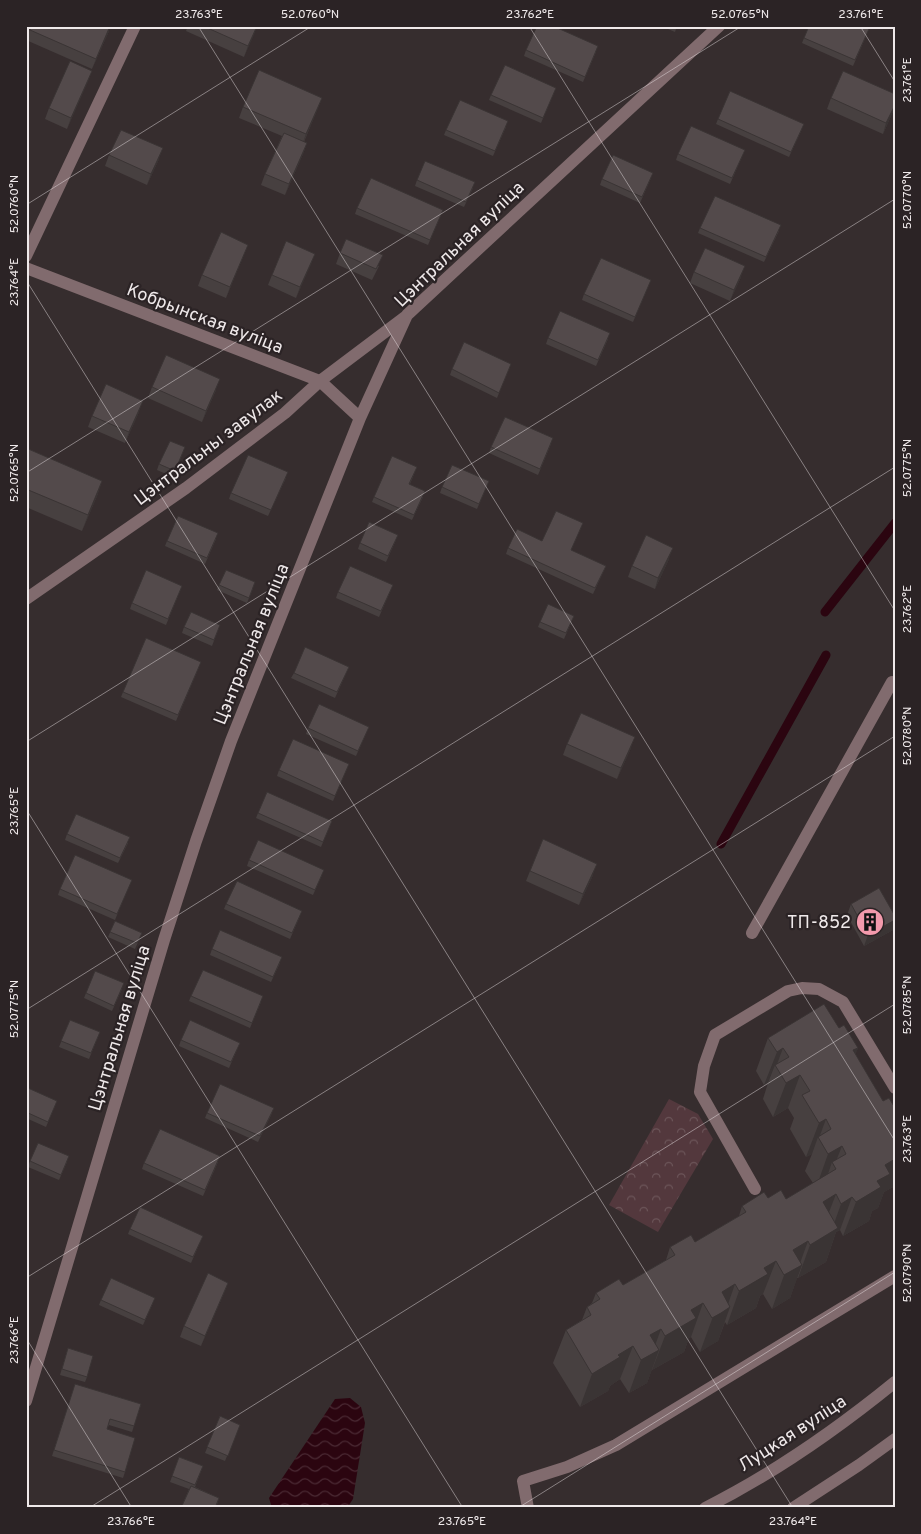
<svg xmlns="http://www.w3.org/2000/svg" width="921" height="1534" font-family="Overpass,sans-serif">
<style>
.park{fill:url(#park-crowns)}
.water{fill:url(#water-waves)}
.lines{fill:none;stroke-linecap:round;stroke-linejoin:round}
.stream{stroke:#2b0510;stroke-width:9}
.minor{stroke:#816b6e;stroke-width:12}
.wall{fill:#474040}
.shaded-wall{fill:#3a3434}
.building{fill:#534a4b;stroke:#3a3434}
.ticks{fill:none;stroke:#efe9ea;stroke-width:1;stroke-opacity:0.45}
.labels{text-anchor:middle;stroke-width:4.5;stroke-linejoin:round;paint-order:stroke}
.street-label{font-size:18px;fill:#efe9ea;stroke:#2b2325}
.poi-label{font-size:18px;fill:#efe9ea;stroke:#2b2325;text-anchor:end}
.neatline{fill:none;stroke:#efe9ea;stroke-width:2}
.ticks-label{font-size:12px;text-anchor:middle;fill:#efe9ea}
</style>
<defs>
<pattern id="park-crowns" width="20" height="18" patternUnits="userSpaceOnUse" patternTransform="scale(1.25)"><rect width="20" height="18" fill="#53383d"/><path d="M2 6a3 3 0 1 1 6 0M12 15a3 3 0 1 1 6 0" fill="none" stroke="#6c5559"/></pattern>
<pattern id="water-waves" width="16" height="10" patternUnits="userSpaceOnUse" patternTransform="scale(1.25)"><rect width="16" height="10" fill="#2b0510"/><path d="M0 5q4-4 8 0t8 0" fill="none" stroke="#4a2933"/></pattern>
</defs>
<rect width="100%" height="100%" fill="#362d2e"/>
<path class="park" d="M669,1099L698,1114L713,1139L658,1232L609,1205Z"/>
<path class="water" d="M350,1398L361,1407L365,1423L353,1499L347,1508H272L269,1498L335,1399Z"/>
<g class="lines">
<path class="stream" d="M825,612L895,523
M721,844L826,655"/>
<path class="minor" d="M26,256L135,26
M26,268L320,381L360,418
M26,599L186,488L285,413L320,381L405,317
M752,933L892,682
M755,1189L700,1092L704,1066L715,1035L788,991L802,988L819,989L843,1002L895,1088
M26,1401L164,940L196,841L231,741L360,418L407,315L719,26
M528,1508L523,1481L567,1467L616,1445L895,1276
M705,1508C773,1474 836,1430 895,1382
M793,1508L859,1465L895,1439"/>
</g>
<path class="wall" d="M31,26L109,31L92,69L26,40Z
M188,26H257L244,57L186,31Z
M661,26H677L675,32Z
M867,34L853,66L802,43L804,38Z
M526,50L596,52L583,82L524,56Z
M92,71L67,129L45,119L49,108Z
M556,88L541,123L489,100L491,95Z
M322,98L304,142L307,143L303,154L285,195L261,185L265,174L282,136L239,118L243,107Z
M831,98L895,107L883,134L827,109Z
M718,119L802,129L789,157L716,124Z
M506,127L493,156L444,135L446,130Z
M745,150L730,184L676,160L678,154Z
M109,155L159,159L147,185L105,166Z
M651,178L640,203L600,185L602,179Z
M417,180L473,188L464,207L415,186Z
M357,208L441,215L428,245L355,214Z
M700,228L779,231L764,262L698,233Z
M248,245L226,298L198,286L202,275Z
M340,253L379,266L372,280L336,264Z
M315,254L296,298L268,285L272,275Z
M694,272L741,277L730,301L690,283Z
M651,280L633,322L582,300L584,294Z
M548,338L608,339L596,366L546,344Z
M511,364L497,398L450,375L452,369Z
M152,387L216,390L202,422L148,398Z
M139,412L125,443L88,427L92,416Z
M551,444L538,475L489,453L491,447Z
M185,447L173,477L157,470L159,464Z
M26,448L102,481L97,496L82,531L26,507Z
M417,467L410,484L423,497L412,520L372,502L374,497Z
M286,478L268,516L229,499L231,493Z
M489,481L477,509L440,493L442,487Z
M583,523L571,550L606,566L593,594L506,554L508,548L542,541Z
M216,539L205,564L165,546L167,541Z
M396,540L386,562L358,549L360,543Z
M669,559L655,589L628,577L632,566Z
M219,585L253,588L247,603L217,590Z
M393,585L379,617L336,598L338,592Z
M182,586L166,625L130,609L132,603Z
M574,616L564,639L538,627L540,622Z
M220,625L212,646L182,633L184,627Z
M199,667L176,721L121,697L123,692Z
M349,667L335,698L291,678L294,673Z
M369,727L356,756L306,734L308,728Z
M567,744L631,748L617,779L563,755Z
M349,764L333,801L277,776L279,770Z
M258,813L332,821L321,847L256,818Z
M67,834L128,843L118,863L65,840Z
M249,860L322,875L313,895L247,866Z
M530,871L593,875L579,905L526,881Z
M129,885L115,920L58,895L60,889Z
M226,904L300,916L290,939L224,909Z
M851,904L893,930L864,946L847,915Z
M115,921L142,933L135,949L108,937Z
M212,949L280,963L271,982L210,955Z
M122,989L112,1011L84,998L86,993Z
M191,996L261,1002L250,1028L189,1001Z
M70,1020L100,1032L89,1059L59,1047Z
M839,1028L858,1048L855,1054L883,1101L895,1108V1186L884,1192L878,1208L872,1211L869,1221L843,1236L840,1230L836,1232L826,1262L798,1278H797L790,1298L772,1309L763,1294L760,1296L756,1308L727,1325L725,1322L718,1341L709,1346L700,1352L691,1337L689,1338L684,1352L652,1370V1369L647,1383L629,1393L620,1379L610,1386L608,1391L580,1407L553,1363L566,1330L582,1320L587,1307L592,1303L596,1293L623,1285L666,1260L670,1247L695,1242L739,1216L742,1206L768,1198L786,1199L813,1183L805,1171L812,1154L806,1157L790,1129L794,1118L788,1108L773,1117L763,1099L768,1083L764,1085L756,1071L768,1038Z
M181,1040L240,1043L229,1068L179,1046Z
M26,1092L57,1101L46,1127L26,1118Z
M207,1113H272L258,1142L205,1118Z
M30,1161L67,1162L59,1180L28,1167Z
M218,1162L203,1196L142,1169L144,1163Z
M130,1229L203,1236L191,1263L128,1234Z
M228,1283L224,1293L201,1346L180,1337L184,1326Z
M101,1300L153,1303L143,1325L99,1305Z
M68,1348L87,1377L85,1382L60,1375Z
M75,1384L141,1404L132,1432L109,1425L107,1429L125,1472L123,1478L52,1456Z
M220,1416L240,1425L225,1461L205,1453Z
M179,1457L203,1466L195,1487L219,1498L216,1508H181L189,1489L170,1482Z"/>
<path class="shaded-wall" d="M110,26L109,31L92,69L96,59Z
M257,26L254,35L244,57L248,46Z
M92,71L88,82L67,129L71,118Z
M322,98L318,109L302,145L306,134Z
M895,105V107L883,134L886,123Z
M307,143L303,154L285,195L289,184Z
M163,148L159,159L147,185L151,174Z
M248,245L244,255L226,298L230,287Z
M315,254L311,265L296,298L300,287Z
M745,266L741,277L730,301L734,290Z
M220,379L216,390L202,422L206,411Z
M143,401L139,412L125,443L129,432Z
M102,481L97,496L82,531L88,515Z
M673,548L669,559L655,589L658,578Z
M635,737L631,748L617,779L621,768Z
M597,864L593,875L579,905L583,894Z
M895,920V924L893,930L864,946L868,935Z
M783,1048L776,1067L775,1065L768,1083L764,1085L777,1052Z
M858,1048L845,1082L853,1050Z
M800,1075L788,1108L773,1117L786,1083Z
M826,1119L819,1138L818,1137L812,1154L806,1157L819,1123Z
M842,1146L834,1166L832,1162L825,1183L816,1188L828,1154Z
M895,1159V1186L884,1192L878,1208L872,1211L869,1221L843,1236L856,1202L885,1165Z
M836,1194L823,1228V1202Z
M852,1197L840,1230L836,1232L826,1262L798,1278L810,1245L831,1232L841,1204Z
M808,1241L799,1266L802,1265L790,1298L772,1309L793,1250Z
M776,1261L763,1294L760,1296L756,1308L727,1325L739,1291L764,1268Z
M228,1283L224,1293L201,1346L205,1336Z
M735,1284L726,1310L730,1307L718,1341L700,1352L722,1292Z
M703,1303L691,1337L689,1338L684,1352L652,1370L665,1336L691,1310Z
M661,1329L652,1354L659,1350L647,1383L629,1393L650,1335Z
M633,1346L620,1379L610,1386L608,1391L580,1407L592,1374L618,1355Z"/>
<path class="building" d="M31,26H110L96,59L30,30Z
M203,26H257L248,46Z
M537,26H553L598,46L585,77L526,50Z
M809,26H863L869,29L855,60L804,38Z
M70,61L92,71L71,118L49,108Z
M505,65L556,88L543,118L491,95Z
M259,70L322,98L306,134L243,107Z
M843,71L895,94V105L886,123L831,98Z
M730,91L804,124L791,152L718,119Z
M460,100L508,121L495,151L446,130Z
M691,126L745,150L732,178L678,154Z
M121,130L163,148L151,174L109,155Z
M284,133L307,143L289,184L265,174Z
M613,155L653,173L642,197L602,179Z
M425,161L475,182L466,202L417,180Z
M371,178L443,210L430,240L357,208Z
M715,196L781,225L766,257L700,228Z
M221,232L248,245L230,287L202,275Z
M346,239L383,255L376,269L340,253Z
M286,241L315,254L300,287L272,275Z
M705,248L745,266L734,290L694,272Z
M601,258L651,280L635,317L584,294Z
M560,311L610,333L598,360L548,338Z
M464,342L511,364L499,393L452,369Z
M166,355L220,379L206,411L152,387Z
M106,384L143,401L129,432L92,416Z
M505,417L553,438L540,469L491,447Z
M170,441L185,447L175,471L159,464Z
M26,448L102,481L88,515L26,489Z
M248,455L288,472L271,510L231,493Z
M392,456L417,467L409,484L425,491L414,515L374,497Z
M452,465L489,481L479,504L442,487Z
M556,511L583,523L571,550L606,566L595,588L508,548L517,529L542,541Z
M178,516L218,533L207,558L167,541Z
M369,522L398,535L388,556L360,543Z
M646,535L673,548L658,578L632,566Z
M350,566L393,585L381,611L338,592Z
M146,570L182,586L168,619L132,603Z
M226,570L255,582L249,598L219,585Z
M548,604L574,616L566,633L540,622Z
M191,612L220,625L214,640L184,627Z
M146,638L201,662L178,715L123,692Z
M305,647L349,667L337,692L294,673Z
M319,704L369,727L358,751L308,728Z
M581,713L635,737L621,768L567,744Z
M293,739L349,764L335,796L279,770Z
M267,792L332,821L323,842L258,813Z
M76,814L130,837L120,858L67,834Z
M543,839L597,864L583,894L530,871Z
M258,840L324,870L315,890L249,860Z
M75,855L132,880L117,914L60,889Z
M237,881L302,911L292,933L226,904Z
M879,888L895,916V920L868,935L851,904Z
M115,921L142,933L137,943L110,932Z
M220,930L282,957L273,977L212,949Z
M203,970L263,996L252,1023L191,996Z
M95,971L124,983L114,1006L86,993Z
M824,1004L839,1028L844,1025L858,1048L853,1050L883,1101L889,1098L895,1108V1159L885,1165L890,1174L877,1181L881,1187L856,1202L852,1197L841,1204L836,1194L823,1202L838,1228L810,1245L808,1241L793,1250L802,1265L784,1275L776,1261L764,1268L768,1274L739,1291L735,1284L722,1292L730,1307L721,1313L712,1318L703,1303L691,1310L696,1318L665,1336L661,1329L650,1335L659,1350L641,1360L633,1346L618,1355L620,1357L592,1374L566,1330L591,1315L587,1307L600,1299L596,1293L619,1279L623,1285L675,1255L670,1247L691,1235L695,1242L746,1212L742,1206L764,1192L768,1198L781,1190L786,1199L836,1169L832,1162L846,1154L842,1146L828,1154L818,1137L831,1129L826,1119L819,1123L802,1095L810,1091L800,1075L786,1083L775,1065L789,1057L783,1048L777,1052L768,1038Z
M70,1020L100,1032L91,1053L61,1041Z
M190,1020L240,1043L231,1062L181,1040Z
M220,1084L274,1108L260,1136L207,1113Z
M28,1088L57,1101L48,1122L26,1112V1092Z
M160,1129L220,1156L205,1190L144,1163Z
M38,1143L69,1156L61,1175L30,1161Z
M140,1207L203,1236L193,1257L130,1229Z
M208,1273L228,1283L205,1336L184,1326Z
M111,1278L155,1298L145,1320L101,1300Z
M68,1348L93,1356L87,1377L62,1369Z
M75,1384L141,1404L134,1426L110,1419L107,1429L135,1438L125,1472L54,1450Z
M220,1416L240,1425L228,1456L207,1447Z
M179,1457L203,1466L195,1485L172,1476Z
M191,1486L219,1498L215,1508H181Z"/>
<path class="ticks" d="M198,26L895,1141M529,26L895,611M860,26L895,82M26,205L312,26M26,280L793,1508M26,473L742,26M26,742L895,199M26,809L463,1508M26,1010L895,467M26,1278L895,736M26,1338L132,1508M89,1508L895,1004M518,1508L895,1272"/>
<defs>
<symbol id="building-disc" viewBox="-11 -11 22 22"><circle r="9.5" fill="#f39aac" stroke="#2b2325"/><path d="M-4-6H4V6H1V3H-1V6H-4ZM-2.5-4.3h1.7v1.8h-1.7ZM.8-4.3h1.7v1.8H.8ZM-2.5-1h1.7V.8h-1.7ZM.8-1h1.7V.8H.8Z" fill="#111"/></symbol>
</defs>
<g fill-rule="evenodd">
<use href="#building-disc" x="854" y="906" width="32" height="32"/>
</g>
<g class="labels">
<g class="street-label">
<text transform="translate(459 244) rotate(-44)" y="6">Цэнтральная вуліца</text>
<text transform="translate(205 318) rotate(21)" y="6">Кобрынская вуліца</text>
<text transform="translate(208 447) rotate(-37)" y="6">Цэнтральны завулак</text>
<text transform="translate(251 644) rotate(-68)" y="6">Цэнтральная вуліца</text>
<text transform="translate(119 1028) rotate(-73)" y="6">Цэнтральная вуліца</text>
<text transform="translate(792 1433) rotate(-33)" y="6">Луцкая вуліца</text>
</g>
<g class="poi-label">
<text x="851" y="928">ТП-852</text>
</g>
</g>
<rect width="921" height="1534" fill="none" stroke="#2b2325" stroke-width="55"/>
<rect x="28" y="28" width="866" height="1478" class="neatline"/>
<g class="ticks-label">
<text x="199" y="18">23.763°E</text>
<text x="310" y="18">52.0760°N</text>
<text x="530" y="18">23.762°E</text>
<text x="740" y="18">52.0765°N</text>
<text x="861" y="18">23.761°E</text>
<text transform="translate(907 80) rotate(-90)" y="4">23.761°E</text>
<text transform="translate(907 200) rotate(-90)" y="4">52.0770°N</text>
<text transform="translate(14 204) rotate(-90)" y="4">52.0760°N</text>
<text transform="translate(14 282) rotate(-90)" y="4">23.764°E</text>
<text transform="translate(907 468) rotate(-90)" y="4">52.0775°N</text>
<text transform="translate(14 473) rotate(-90)" y="4">52.0765°N</text>
<text transform="translate(907 609) rotate(-90)" y="4">23.762°E</text>
<text transform="translate(907 736) rotate(-90)" y="4">52.0780°N</text>
<text transform="translate(14 811) rotate(-90)" y="4">23.765°E</text>
<text transform="translate(907 1005) rotate(-90)" y="4">52.0785°N</text>
<text transform="translate(14 1009) rotate(-90)" y="4">52.0775°N</text>
<text transform="translate(907 1139) rotate(-90)" y="4">23.763°E</text>
<text transform="translate(907 1273) rotate(-90)" y="4">52.0790°N</text>
<text transform="translate(14 1340) rotate(-90)" y="4">23.766°E</text>
<text x="131" y="1525">23.766°E</text>
<text x="462" y="1525">23.765°E</text>
<text x="793" y="1525">23.764°E</text>
</g>
</svg>
